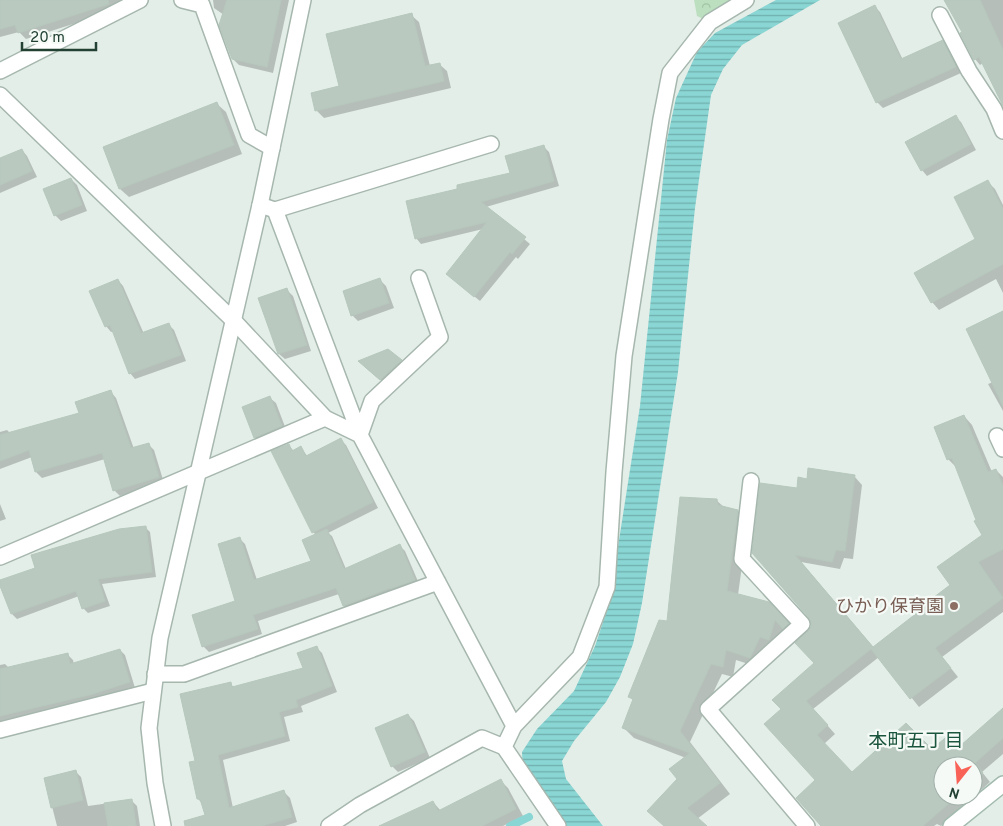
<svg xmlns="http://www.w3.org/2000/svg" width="1003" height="826" font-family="Overpass,'Noto Sans JP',sans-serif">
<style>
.park{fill:url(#park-crowns)}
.water{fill:url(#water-rules)}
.shadow{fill:#0003;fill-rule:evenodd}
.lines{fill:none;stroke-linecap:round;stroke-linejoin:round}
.stream{stroke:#89d6d4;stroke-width:8}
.building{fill:#b9c9c0;stroke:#b6c8bd}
.minor-casing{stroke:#a6b7ae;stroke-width:18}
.tertiary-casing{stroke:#a6b7ae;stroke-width:18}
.secondary-casing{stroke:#a2bbae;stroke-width:18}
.minor{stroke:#fff;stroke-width:15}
.tertiary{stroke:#fff;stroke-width:15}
.secondary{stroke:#fff;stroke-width:15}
.education-dot{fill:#8d6e63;stroke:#f5faf7;stroke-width:2}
.labels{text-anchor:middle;stroke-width:4.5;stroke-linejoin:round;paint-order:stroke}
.education-label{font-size:18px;fill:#785e54;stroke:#f5faf7;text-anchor:end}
.neighbourhood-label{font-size:19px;fill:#1c553d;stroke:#f5faf7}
</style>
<defs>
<pattern id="park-crowns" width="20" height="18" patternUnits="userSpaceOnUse" patternTransform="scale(1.25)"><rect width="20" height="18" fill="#bce0bf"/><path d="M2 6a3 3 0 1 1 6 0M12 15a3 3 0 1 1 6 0" fill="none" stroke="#a1c1a5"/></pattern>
<pattern id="water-rules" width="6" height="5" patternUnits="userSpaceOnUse" patternTransform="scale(1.25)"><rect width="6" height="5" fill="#89d6d4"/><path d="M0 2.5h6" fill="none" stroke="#70afad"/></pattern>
</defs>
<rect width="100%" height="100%" fill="#e4eee8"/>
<path class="park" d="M694,0H746L710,22L697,16Z"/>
<path class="water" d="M776,0H820L742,45L723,69L711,95L695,208L678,372L642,603L633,644L620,677L606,702L574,741L562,761L566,779L603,826H566L523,772L522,752L537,729L574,691L595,646L609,604L640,406L667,140L676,98L697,52L715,33Z"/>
<path class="shadow" d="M0,0H131L92,18L26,39L19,32L0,37Z
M213,0H289L273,73L239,65L233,59L224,15L214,8Z
M953,0H1003V90L983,63L980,65L975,59L963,33Z
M875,7L880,12L903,60L942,42L948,48L961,73L883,108L877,102Z
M411,15L419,22L430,66L439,64L447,71L451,88L324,118L316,110Z
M217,104L226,112L242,154L129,197L120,189L104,147Z
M955,117L961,122L976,150L927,176L922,170Z
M544,147L549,152L559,186L486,207L530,244L518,259L516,257L480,301L453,279L483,229L421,244L416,238L459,190L512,174Z
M22,150L27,156L37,177L0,193V160Z
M71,179L77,185L87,211L61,221L55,215Z
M988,182L995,189L1003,205V293L996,279L939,310L932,302L977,240Z
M118,280L123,286L144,334L169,325L174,330L186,361L135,379L130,373L114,331L111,332L106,326Z
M380,280L386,286L394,308L358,321L352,315Z
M287,290L293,296L311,351L285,359L279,354L260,299Z
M1003,312V411L988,384L993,382Z
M388,350L406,367L387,385L365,367Z
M111,392L116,398L134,449L148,444L154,450L164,483L120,496L114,490L105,459L42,478L36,472L32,457L0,469V432L7,430L10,433L81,413Z
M270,398L276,403L287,432L261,443L255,437Z
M964,416L972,425L992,472L996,470L1003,477V612L942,657L958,677L919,707L879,657L813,709L835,734L824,744L852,774L932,751L961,747L1003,709V754L982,772L990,782L941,826L937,824L934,826H823L817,780L782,709L816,664L812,622L810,617L753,553L798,490L808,481L854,476L862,485L853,559L844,558L840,569L801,562L874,648L952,586L983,535L957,468L948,459ZM943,766H973V796H943Z
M340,439L346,445L378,508L328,533L332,536L346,569L399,545L405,551L420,586L349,611L344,606L339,594L258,621L262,634L209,652L203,646L237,601L240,539L245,544L257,580L312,562L316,535L313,532L288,445L294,451L301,448L308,457Z
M716,500L725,508L738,511L748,522L738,595L779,614L798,635L761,668L736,660L733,677L722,674L690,742L730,794L697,819L705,826H665L678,779L686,758L634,738L624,728L634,701L630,697L668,622Z
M0,504L6,519L0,521Z
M145,527L150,532L156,577L102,584L110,606L88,613L83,608L79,596L17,619L12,614L0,582Z
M316,647L322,653L337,692L301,706L303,712L284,717L290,741L223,760L233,808L284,792L290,798L297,822L285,826H210L203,804L198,799L197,762L230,684L234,687L304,669Z
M120,650L125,655L135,688L0,725V665L5,664L9,668L67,654L73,660L74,665Z
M408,715L414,721L430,758L398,772L392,766Z
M75,771L81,777L88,806L131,800L137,806L140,826H57L45,779Z
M501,781L508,788L523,816L503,826H386L433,802L441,811Z"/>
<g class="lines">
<path class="stream" d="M510,826L529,817"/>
</g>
<path class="building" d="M0,0H108L109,4L18,33L15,25L0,29Z
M227,0H281L267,67L232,59L219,25Z
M944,0H980L1003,50V106L979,57L974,60L960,33L962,32Z
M875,5L901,59L943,40L956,67L876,103L838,23Z
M412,13L425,66L440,63L444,81L315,111L311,93L339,86L326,34Z
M217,102L234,145L119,189L103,147Z
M956,115L971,144L921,171L905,142Z
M544,145L554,181L481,202L526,237L512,254L510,252L474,297L446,274L487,222L415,239L406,201L457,189V185L510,173L505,156Z
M22,149L32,171L0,185V158Z
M71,178L82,205L54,216L43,189Z
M988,180L1003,209V264L931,303L914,273L975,239L954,197Z
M380,278L389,303L351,316L343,291Z
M118,279L141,333L169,323L181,355L129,374L110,325L105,327L89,291Z
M287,288L307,345L278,354L258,298Z
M1003,311V406L966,329Z
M388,349L402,360L380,380L358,361Z
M111,390L131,448L149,443L159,477L113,491L102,453L35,472L29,450L0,461V435L79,413L75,402Z
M270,396L282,426L254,438L242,407Z
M964,415L988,472L996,469L1003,486V549L978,562L1003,598L935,648L951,668L910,699L871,649L806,701L828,725L817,735L852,772L906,723L932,749L950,734L960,746L1003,708V738L975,763L983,773L973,782V766H943V796H957L923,826H821L796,798L815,780L764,724L781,709L772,700L814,663L795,643L811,627V622L809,618L752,553L760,483L797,488L798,477L807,479L808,468L855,475L845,551L836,550L832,562L795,555L873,647L922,609L921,607L950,585L937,567L982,535L974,521L976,520L952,458L947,460L934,427Z
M341,438L373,502L312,533L271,451L289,444L292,451L301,446L306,456Z
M680,497L717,499L718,505L738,510L727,591L769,602L789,623L783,629L775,620L769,640L760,637L750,658L726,650L723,667L711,664L680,731L720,783L687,808L707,826H664L647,811L677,779L669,769L690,753L622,728L633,699L628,697L659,620L667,621Z
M146,526L152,572L98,579L105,601L82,609L76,591L11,614L0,586V580L35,568L31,555L119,529Z
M327,529L344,569L400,544L415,580L390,589V588L343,606L336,588L253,615L258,629L202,647L192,615L235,601L218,544L240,537L254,580L311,561L302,540Z
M317,646L332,686L296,700L298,707L279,712L285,736L218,755L229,808L284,790L292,817L262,826H185L184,821L205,815L200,799H197L189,762L195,761L180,694L231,682L232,687L303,668L297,653Z
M120,649L130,682L93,694L0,716V669L68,653L70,664Z
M408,714L425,752L391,767L375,728Z
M76,770L83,800L51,808L44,778Z
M501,779L516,809L482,826H379L433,801L438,811Z
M132,799L136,826H108L104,803Z"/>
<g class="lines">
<defs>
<path id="minor" d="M182,0L202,5L249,135L272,148
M940,15L969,71L994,109L1003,131
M0,71L140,0
M0,95L234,321L325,418L360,435
M260,205L275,210L360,435L514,726
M275,210L491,144
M360,435L372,401L440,337L419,278
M997,436L1003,449
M751,481L742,559L802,624L708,709L807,826
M0,557L325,418
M155,674H184L438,582
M0,730L153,691
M329,826L360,805L482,738L504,747
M558,826L504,747L514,726L580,657L607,587L614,472L624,356L661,119L670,73L710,22L746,0"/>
<path id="tertiary" d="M163,826L155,783L149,728L160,638L260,205L303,0"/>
<path id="secondary" d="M951,826L1003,784"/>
</defs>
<use href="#minor" class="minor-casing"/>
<use href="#tertiary" class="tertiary-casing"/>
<use href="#secondary" class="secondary-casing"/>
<use href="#minor" class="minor"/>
<use href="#tertiary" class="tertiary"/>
<use href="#secondary" class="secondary"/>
</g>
<circle class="education-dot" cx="954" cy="606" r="5"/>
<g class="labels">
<g class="education-label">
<text x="944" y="612">ひかり保育園</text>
</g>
<g class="neighbourhood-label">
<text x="916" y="747">本町五丁目</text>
</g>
</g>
<g transform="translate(958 781) rotate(197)"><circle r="24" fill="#f5faf7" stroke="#a1b0a9"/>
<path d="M0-4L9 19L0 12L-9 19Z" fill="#f96357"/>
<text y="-8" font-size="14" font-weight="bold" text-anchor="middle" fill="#224133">N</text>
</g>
<path d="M22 42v8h74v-8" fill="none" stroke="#224133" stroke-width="2.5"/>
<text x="30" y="42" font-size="15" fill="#224133" stroke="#f5faf7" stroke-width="4" paint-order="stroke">20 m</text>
</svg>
